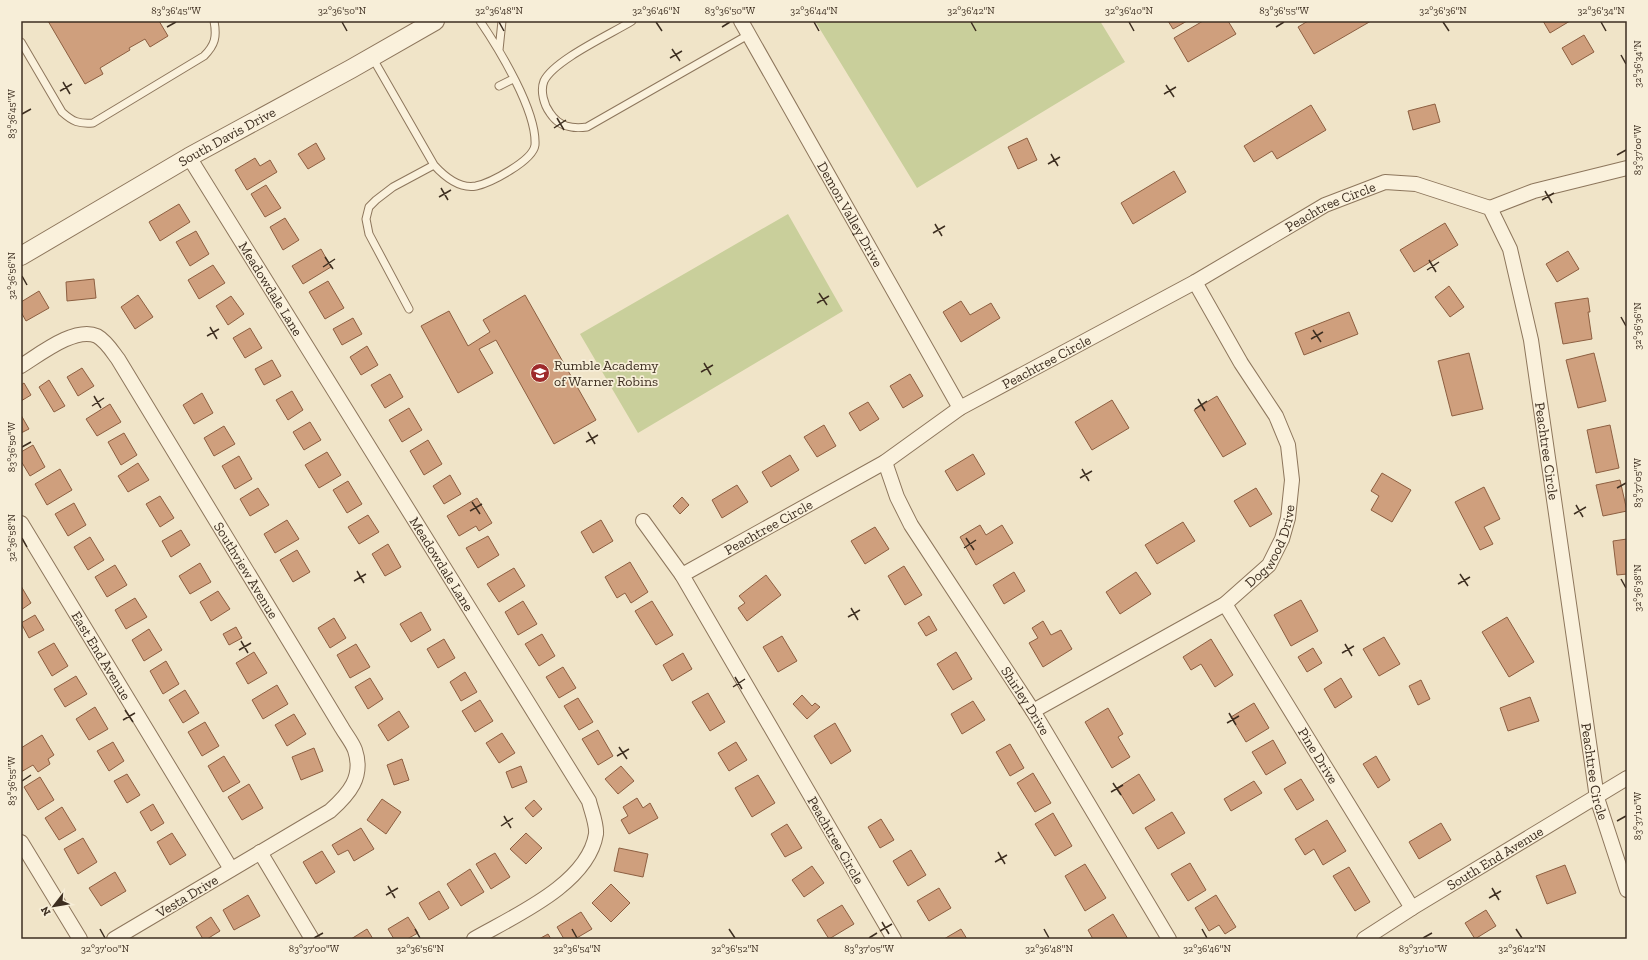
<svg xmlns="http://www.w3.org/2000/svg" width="1648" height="960" font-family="'Zilla Slab',serif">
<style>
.green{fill:#c9cf9b}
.building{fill:#cf9f7d;stroke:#8d5f41}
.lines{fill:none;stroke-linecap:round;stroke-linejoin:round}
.service-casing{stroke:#8d765c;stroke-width:9}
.minor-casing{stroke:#8d765c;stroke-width:16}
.tertiary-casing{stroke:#8d765c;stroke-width:20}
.service{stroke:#faf1dc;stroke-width:7}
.minor{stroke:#faf1dc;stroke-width:14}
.tertiary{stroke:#faf1dc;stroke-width:18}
.ticks{fill:none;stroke:#3d2e20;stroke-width:1.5}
.labels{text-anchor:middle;stroke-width:3.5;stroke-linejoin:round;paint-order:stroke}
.street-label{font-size:14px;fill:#3d2e20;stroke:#f7eed8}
.poi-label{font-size:14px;fill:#3d2e20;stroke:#f7eed8;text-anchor:start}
.neatline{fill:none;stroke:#3d2e20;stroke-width:1.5}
.ticks-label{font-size:10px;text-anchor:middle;fill:#3d2e20}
</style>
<rect width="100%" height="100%" fill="#f0e4c8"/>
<path class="green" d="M815,21H1100L1125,62L917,188Z
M788,214L843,311L638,433L580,334Z"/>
<path class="building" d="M48,21H159L168,36L150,47L145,39L129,48L130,50L100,68L103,74L85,84Z
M1168,21H1187L1173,29Z
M1203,21H1228L1236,34L1188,62L1174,38Z
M1308,21H1371L1314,54L1298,27Z
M1543,21H1570L1550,33Z
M1584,35L1594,52L1572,65L1562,48Z
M1435,104L1440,122L1413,130L1408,111Z
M1311,105L1326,130L1277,159L1272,151L1254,162L1244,146Z
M1027,138L1037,160L1018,169L1008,147Z
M316,143L325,159L308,169L298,154Z
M255,158L260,166L270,160L277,172L247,190L235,170Z
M1174,171L1186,192L1133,224L1121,203Z
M266,185L281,208L265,217L251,194Z
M179,204L190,222L160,241L149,222Z
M285,218L299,240L283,250L270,227Z
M1445,223L1458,245L1414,272L1400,250Z
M196,231L209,254L190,266L176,242Z
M321,249L331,267L303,284L292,266Z
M1568,251L1579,269L1557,282L1546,264Z
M213,265L225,283L199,299L188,280Z
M94,279L96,298L67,301L66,282Z
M328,281L344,308L325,319L309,292Z
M1449,286L1464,307L1450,317L1435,297Z
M39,291L49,308L26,321L21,312V302Z
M138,295L153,317L135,329L121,307Z
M525,295L596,420L554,444L496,340L479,349L493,373L458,393L421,326L449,311L468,346L490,332L483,320Z
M231,296L244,314L228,325L216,306Z
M1588,298L1590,312H1588L1592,339L1563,344L1555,303Z
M961,301L970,315L991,303L1000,318L961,342L943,312Z
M1349,312L1358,334L1304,355L1295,333Z
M353,318L362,334L342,345L333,329Z
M250,328L262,348L245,358L233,338Z
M367,346L378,365L361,375L350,357Z
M1469,353L1483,409L1452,416L1438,361Z
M1594,353L1606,401L1578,408L1566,360Z
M272,360L281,376L264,385L255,369Z
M82,368L94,386L78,396L67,377Z
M390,374L403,397L385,408L371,385Z
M910,374L923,396L903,408L890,386Z
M49,380L65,406L54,412L39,387Z
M24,383L31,395L21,401V385Z
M292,391L303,410L288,420L276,400Z
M202,393L213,413L194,424L183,405Z
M1217,396L1246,444L1223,457L1194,410Z
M1112,400L1129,428L1092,450L1075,422Z
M868,402L879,419L860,431L849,413Z
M110,404L121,422L97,436L86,419Z
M409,408L422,430L402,442L389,420Z
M21,415L29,429L21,433Z
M310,422L321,440L304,450L293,432Z
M824,425L836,446L817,457L804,437Z
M1610,425L1619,468L1596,473L1587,430Z
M224,426L235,444L214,456L204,438Z
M124,433L137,455L121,465L108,442Z
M428,440L442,464L424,475L410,451Z
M33,445L45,467L30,476L21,461V452Z
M327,452L341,475L319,488L305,465Z
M973,454L985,474L957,491L945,471Z
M790,455L799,470L771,487L762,472Z
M239,456L252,479L235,489L222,466Z
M138,463L149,480L128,492L118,476Z
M60,469L72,490L47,505L35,484Z
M1382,473L1411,490L1392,522L1371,510L1379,496L1371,491Z
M450,475L461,494L444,504L433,486Z
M1620,480L1627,511L1603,516L1596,485Z
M348,481L362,504L347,513L333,490Z
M737,485L748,502L722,518L712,500Z
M1484,487L1500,519L1484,527L1493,544L1480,550L1455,502Z
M258,488L269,505L250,516L240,499Z
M1256,488L1272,514L1250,527L1234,501Z
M160,496L174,518L160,527L146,504Z
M682,497L689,505L680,514L673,506Z
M477,498L492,523L479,531L476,526L459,536L447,516Z
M74,503L86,525L68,536L55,514Z
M368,515L379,532L359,544L348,527Z
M287,520L299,539L275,553L264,534Z
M601,520L613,541L593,553L581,532Z
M1183,522L1195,541L1157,564L1145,545Z
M980,525L986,535L1002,525L1013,543L976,565L960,537Z
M875,527L889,549L865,564L851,541Z
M181,530L190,545L171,557L162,541Z
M488,536L499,555L478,568L466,548Z
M90,537L104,560L88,570L74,547Z
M1627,539V574L1617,575L1613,541Z
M388,544L401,567L385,576L372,554Z
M297,550L310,572L293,582L280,560Z
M630,562L648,592L631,603L625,593L617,598L605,577Z
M200,563L211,582L190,594L179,576Z
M115,565L127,585L107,597L95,577Z
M904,566L922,595L905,605L888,576Z
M514,568L525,586L499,602L487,584Z
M1014,572L1025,591L1004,604L993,585Z
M1136,572L1151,594L1120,614L1106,592Z
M766,575L781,595L747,621L738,608L745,603L739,596Z
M21,586L31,603L21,610Z
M218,591L230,609L211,621L200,602Z
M135,598L147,617L126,629L115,610Z
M1301,600L1318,631L1291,646L1274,615Z
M523,601L537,624L518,635L505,612Z
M652,601L673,635L656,645L635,611Z
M421,612L431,630L411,642L400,624Z
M35,615L44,630L29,638L21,623Z
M929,616L937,630L926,636L918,623Z
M1507,617L1534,662L1509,677L1482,632Z
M334,618L346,638L330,648L318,628Z
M1043,621L1051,635L1061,630L1072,649L1043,667L1029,643L1038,638L1032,628Z
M236,627L242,638L229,645L223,634Z
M149,629L162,650L144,661L132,640Z
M542,634L555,656L539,666L525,644Z
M782,636L797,661L778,672L763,647Z
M1384,637L1400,664L1379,676L1363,649Z
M444,639L455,658L438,668L427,649Z
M1211,639L1233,675L1215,687L1201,664L1191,670L1183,657Z
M54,643L68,666L52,676L38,652Z
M356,644L370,667L350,678L337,655Z
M1313,648L1322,663L1307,672L1298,657Z
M254,652L267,673L248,684L236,663Z
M956,652L972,679L953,690L937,664Z
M683,653L692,669L672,681L663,665Z
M166,661L179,684L163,694L150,671Z
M563,667L576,688L559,698L546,677Z
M465,672L477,692L461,701L450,682Z
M76,676L87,694L65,707L54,689Z
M370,678L383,699L368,709L355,687Z
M1341,678L1352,697L1335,708L1324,689Z
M1421,680L1430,699L1418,705L1409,686Z
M277,685L288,704L263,719L252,700Z
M185,690L199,713L183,723L169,700Z
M708,693L725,722L710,731L692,702Z
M802,695L812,706L815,703L820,707L807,719L793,704Z
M1530,697L1539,721L1508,731L1500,708Z
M578,698L593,722L579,730L564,706Z
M480,700L493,721L475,732L462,711Z
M973,701L985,720L962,734L951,714Z
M1254,703L1269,728L1246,742L1231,717Z
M95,707L108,729L89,740L76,719Z
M1108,708L1123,734L1118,737L1130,757L1112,768L1085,722Z
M399,711L409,727L388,741L378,725Z
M294,714L306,734L287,746L275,725Z
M205,722L219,746L202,756L188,732Z
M835,723L851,751L831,764L814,736Z
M598,730L613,756L598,765L582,739Z
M502,733L515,753L499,763L486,743Z
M42,735L54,755L48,759L50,764L38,772L33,765L21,772V748Z
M1273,740L1286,763L1266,775L1252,752Z
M113,742L124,761L109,771L97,751Z
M736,742L747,760L729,771L718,753Z
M1010,744L1024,768L1010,776L996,752Z
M314,748L323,771L301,780L292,757Z
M224,756L240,782L223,792L208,766Z
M1376,756L1390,780L1378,788L1363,764Z
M402,759L409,780L394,785L387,765Z
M521,766L527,782L512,788L506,772Z
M621,766L634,781L618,794L605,779Z
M1033,773L1051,803L1035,812L1017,783Z
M127,774L140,795L127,803L114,781Z
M1139,774L1155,800L1133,814L1117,788Z
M758,775L775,803L752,817L735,788Z
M40,777L54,800L38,810L24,787Z
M1301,779L1314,800L1297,810L1284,789Z
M1254,781L1262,793L1231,811L1224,799Z
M249,784L263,808L242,820L228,797Z
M637,798L643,808L650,803L658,818L629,834L621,820L628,816L623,807Z
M382,799L401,812L386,834L367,820Z
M534,800L542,809L533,817L525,808Z
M153,804L164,823L151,831L140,812Z
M62,807L76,830L59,840L45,818Z
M1172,812L1185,833L1158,849L1145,828Z
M1053,813L1072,846L1055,856L1035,824Z
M881,819L894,840L880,848L868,827Z
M1327,820L1346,851L1323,865L1314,849L1305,855L1295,839Z
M1441,823L1451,840L1419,859L1409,842Z
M787,824L802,848L785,857L771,834Z
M361,828L374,849L354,861L348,850L338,855L332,845Z
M172,833L186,855L170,865L157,842Z
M526,833L542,848L526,864L510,849Z
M83,838L97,862L78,874L64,849Z
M619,848L648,854L643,877L614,871Z
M911,850L926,875L908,886L893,861Z
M322,851L335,872L316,884L303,862Z
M495,853L510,877L491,889L476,864Z
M1190,863L1206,890L1188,901L1171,874Z
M1085,864L1106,898L1085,911L1065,876Z
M1565,865L1576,893L1547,904L1536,876Z
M812,866L824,883L804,897L792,880Z
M1349,867L1370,902L1355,911L1333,876Z
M470,869L484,892L461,906L447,884Z
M115,872L126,891L101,906L89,888Z
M611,884L630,903L611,922L592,903Z
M939,888L951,908L929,921L917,901Z
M439,891L449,908L429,920L419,903Z
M248,895L260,916L234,930L223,910Z
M1216,895L1236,927L1225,934L1219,925L1209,931L1195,908Z
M842,905L854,924L829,939L817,920Z
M1486,910L1496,926L1475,939L1465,923Z
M581,912L592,929L575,939H564L557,927Z
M1113,914L1128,939H1093L1088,930Z
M211,917L220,931L207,939H203L196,927Z
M408,917L418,933L407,939H394L388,929Z
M367,929L373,939H351Z
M961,929L967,939H944Z
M548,934L551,939H539Z"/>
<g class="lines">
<defs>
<path id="service" d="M632,21C611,34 554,60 544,81C540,91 544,105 550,113C559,127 572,129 587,127L748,35
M21,42L62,112C73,122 79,124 93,123L204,56C215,45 217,37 214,21
M499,50L502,21
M372,57L434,165C444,176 460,189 476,186C490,183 533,161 535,145C537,111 499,49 480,21
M499,86L513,79
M409,309L369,234L366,219L369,207L376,200L393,187L434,165"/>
<g id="minor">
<path id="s1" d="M741,21L960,408"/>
<path id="s2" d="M189,157L589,801C591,810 597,824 596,834C588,884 514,916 474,939"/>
<path d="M1490,208L1534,191L1627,168"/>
<path id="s3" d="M21,366C39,355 75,326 97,336C106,341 112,351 118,359L342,728C346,735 352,742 355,750C364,777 349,794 330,811L114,939"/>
<path id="s4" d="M885,462L897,497L911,525L1033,711L1169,939"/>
<path d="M643,521L682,575"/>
<path id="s5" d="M21,523L231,869"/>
<path id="s6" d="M1225,604L1412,908"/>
<path id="s7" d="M1033,711L1225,604L1269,565L1282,539L1288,518L1292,480L1288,445L1276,416L1241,363L1195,282"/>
<path d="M21,842L80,939"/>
<path d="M260,852L312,939"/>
<path id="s8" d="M894,939L682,575L885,462L960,408L1195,282L1325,205L1385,182L1416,184L1490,208L1510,249L1531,340L1597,798L1627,890"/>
<path id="s9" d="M1364,939L1412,908L1627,778"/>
</g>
<g id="tertiary">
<path id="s10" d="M21,256L189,157L351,69L435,21"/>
</g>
</defs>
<use href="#service" class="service-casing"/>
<use href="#minor" class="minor-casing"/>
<use href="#tertiary" class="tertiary-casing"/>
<use href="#service" class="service"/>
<use href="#minor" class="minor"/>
<use href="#tertiary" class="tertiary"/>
</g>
<path class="ticks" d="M342,22L347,31M499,22L504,31M656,22L662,31M814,22L819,31M971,22L976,31M1129,22L1134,31M1443,22L1449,31M1601,22L1606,31M167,27L176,22M722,27L730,22M1276,27L1284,22M672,49L680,61M1621,55L1626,64M670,58L682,51M63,82L70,94M1166,85L1174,97M60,91L72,84M1164,94L1176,87M22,114L31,109M557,118L564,130M554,128L566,120M1051,154L1058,166M1617,155L1626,150M1048,164L1060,157M441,188L448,200M1545,191L1552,203M439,197L451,190M1542,200L1554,193M935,224L942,236M933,233L945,226M325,257L333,269M1429,260L1436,272M323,267L335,259M1427,270L1439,262M22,276L27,285M819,293L827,305M817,303L829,296M1621,317L1626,326M210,327L217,339M1313,330L1321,342M207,336L219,329M1311,339L1323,332M704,363L711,375M701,372L713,365M94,396L101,408M1198,399L1205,411M92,406L104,398M1195,409L1207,401M588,432L595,444M586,442L598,435M22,447L31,442M1082,469L1089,481M1080,478L1092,471M1617,488L1626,483M472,502L480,514M1576,505L1583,517M470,511L482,504M1574,514L1586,507M22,538L27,547M966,538L974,550M964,548L976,540M357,571L364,583M1460,574L1468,586M1621,579L1626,588M354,581L366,574M1458,584L1470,577M851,608L858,620M848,617L860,610M241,641L248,653M1345,644L1352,656M239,650L251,643M1342,653L1354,646M735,677L742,689M733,687L745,679M125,710L133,722M1229,713L1236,725M123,720L135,713M1227,723L1239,716M619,747L627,759M617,756L629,749M22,781L31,775M1113,783L1121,795M1111,792L1123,785M504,816L511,828M1617,821L1626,816M501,826L513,818M998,852L1005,864M995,862L1007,855M388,886L395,898M1492,888L1499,900M386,895L398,888M1489,898L1501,891M882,922L889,934M100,929L105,938M415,929L420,938M572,929L577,938M729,929L735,938M1044,929L1049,938M1202,929L1207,938M1516,929L1522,938M880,931L892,924M314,938L323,933M869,938L877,933M1423,938L1432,933"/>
<defs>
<symbol id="school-disc" viewBox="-11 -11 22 22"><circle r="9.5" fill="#9e2a2b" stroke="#f7eed8"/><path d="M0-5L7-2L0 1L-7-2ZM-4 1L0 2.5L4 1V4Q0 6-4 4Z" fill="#fff"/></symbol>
</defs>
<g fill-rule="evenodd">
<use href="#school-disc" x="529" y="362" width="22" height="22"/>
</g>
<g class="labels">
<g class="street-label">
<text dy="5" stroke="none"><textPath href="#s10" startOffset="238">South Davis Drive</textPath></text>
<text dy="5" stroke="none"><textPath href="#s8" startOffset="1168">Peachtree Circle</textPath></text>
<text dy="5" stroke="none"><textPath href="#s1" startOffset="222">Demon Valley Drive</textPath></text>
<text dy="5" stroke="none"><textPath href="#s2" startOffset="155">Meadowdale Lane</textPath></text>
<text dy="5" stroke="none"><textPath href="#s8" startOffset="844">Peachtree Circle</textPath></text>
<text dy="5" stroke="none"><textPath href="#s8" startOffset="1588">Peachtree Circle</textPath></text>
<text dy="5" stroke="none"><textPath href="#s8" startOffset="520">Peachtree Circle</textPath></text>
<text dy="5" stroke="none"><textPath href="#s7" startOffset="296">Dogwood Drive</textPath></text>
<text dy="5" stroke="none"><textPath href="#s2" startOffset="479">Meadowdale Lane</textPath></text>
<text dy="5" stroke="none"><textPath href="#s3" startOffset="363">Southview Avenue</textPath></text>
<text dy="5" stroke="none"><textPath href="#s5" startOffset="155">East End Avenue</textPath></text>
<text dy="5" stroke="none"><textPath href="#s4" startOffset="278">Shirley Drive</textPath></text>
<text dy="5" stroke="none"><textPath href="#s6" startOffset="178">Pine Drive</textPath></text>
<text dy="5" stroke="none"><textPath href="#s8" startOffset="1912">Peachtree Circle</textPath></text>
<text transform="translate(836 840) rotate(60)" y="5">Peachtree Circle</text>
<text dy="5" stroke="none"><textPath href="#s9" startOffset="154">South End Avenue</textPath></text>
<text transform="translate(187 896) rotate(-31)" y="5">Vesta Drive</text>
</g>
<g class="poi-label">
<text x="554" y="370">Rumble Academy<tspan x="554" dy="16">of Warner Robins</tspan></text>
</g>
</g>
<rect width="1648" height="960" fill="none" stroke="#f7eed8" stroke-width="44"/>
<g transform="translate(54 906) rotate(239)" stroke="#f7eed8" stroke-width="3" paint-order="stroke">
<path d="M0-3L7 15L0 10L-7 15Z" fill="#3d2e20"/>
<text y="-6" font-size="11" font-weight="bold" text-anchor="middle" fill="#3d2e20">N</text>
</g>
<rect x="22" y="22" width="1604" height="916" class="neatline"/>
<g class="ticks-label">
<text x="176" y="14">83°36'45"W</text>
<text x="342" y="14">32°36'50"N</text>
<text x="499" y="14">32°36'48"N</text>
<text x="656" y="14">32°36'46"N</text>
<text x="730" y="14">83°36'50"W</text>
<text x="814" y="14">32°36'44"N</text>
<text x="971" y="14">32°36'42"N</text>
<text x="1129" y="14">32°36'40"N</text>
<text x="1284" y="14">83°36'55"W</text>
<text x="1443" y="14">32°36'36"N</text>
<text x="1601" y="14">32°36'34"N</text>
<text transform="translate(1637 64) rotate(-90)" y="4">32°36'34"N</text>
<text transform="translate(11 114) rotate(-90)" y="4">83°36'45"W</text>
<text transform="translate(1637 150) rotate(-90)" y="4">83°37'00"W</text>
<text transform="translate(11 276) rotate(-90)" y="4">32°36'56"N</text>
<text transform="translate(1637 326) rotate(-90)" y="4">32°36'36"N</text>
<text transform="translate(11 447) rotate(-90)" y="4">83°36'50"W</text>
<text transform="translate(1637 483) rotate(-90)" y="4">83°37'05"W</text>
<text transform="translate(11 538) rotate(-90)" y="4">32°36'58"N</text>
<text transform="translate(1637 588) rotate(-90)" y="4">32°36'38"N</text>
<text transform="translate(11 781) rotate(-90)" y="4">83°36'55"W</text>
<text transform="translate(1637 816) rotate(-90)" y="4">83°37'10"W</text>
<text x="105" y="952">32°37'00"N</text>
<text x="314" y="952">83°37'00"W</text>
<text x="420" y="952">32°36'56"N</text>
<text x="577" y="952">32°36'54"N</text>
<text x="735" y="952">32°36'52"N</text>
<text x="869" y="952">83°37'05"W</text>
<text x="1049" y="952">32°36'48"N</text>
<text x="1207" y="952">32°36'46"N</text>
<text x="1423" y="952">83°37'10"W</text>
<text x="1522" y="952">32°36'42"N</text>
</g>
</svg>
